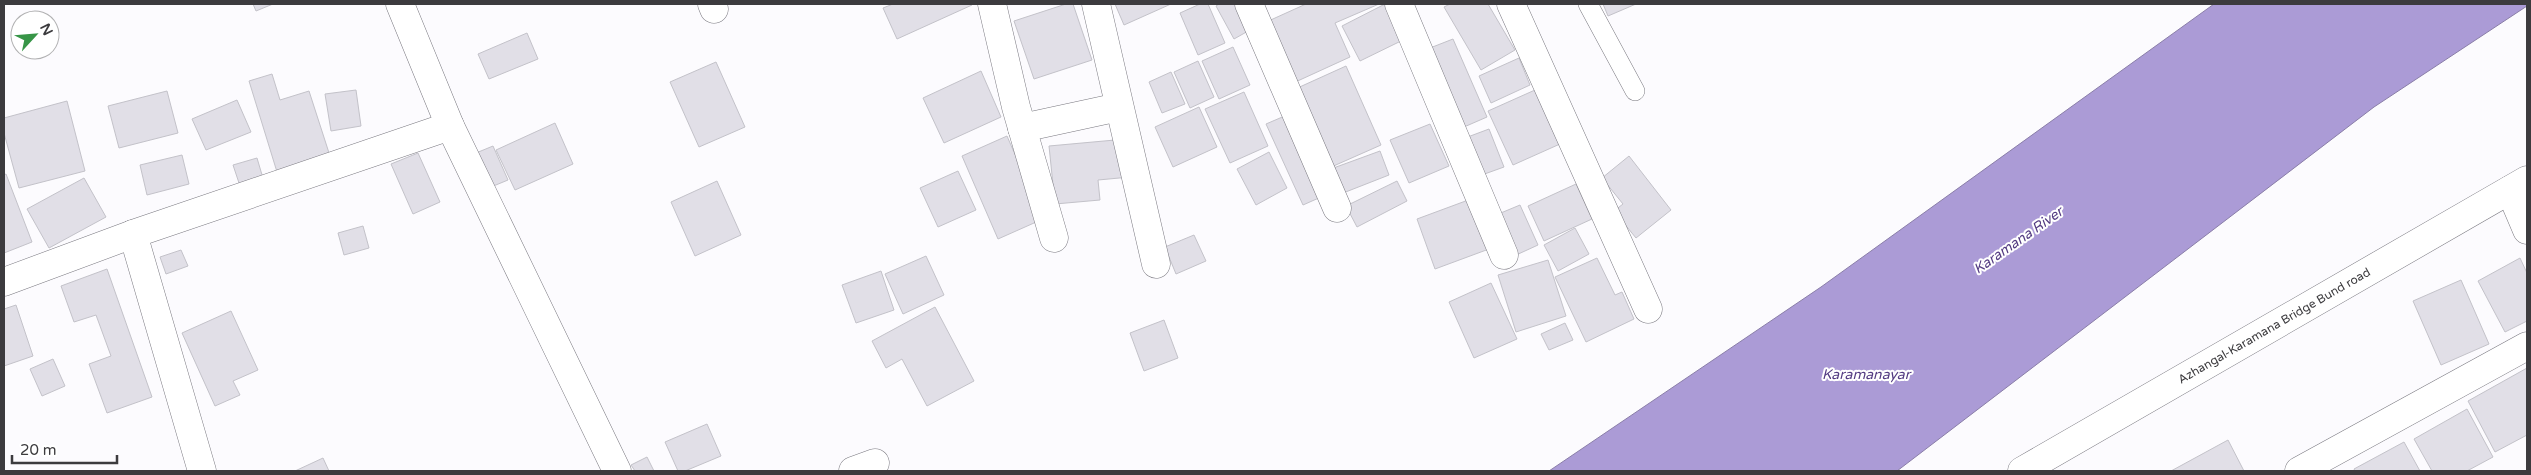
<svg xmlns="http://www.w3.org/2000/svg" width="2531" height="475" font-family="'Varela Round',sans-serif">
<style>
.water{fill:#ab9bd6;stroke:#8a7ea8}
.building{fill:#e1dfe7;stroke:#c3c2c9}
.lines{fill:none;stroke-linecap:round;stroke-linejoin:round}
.lane-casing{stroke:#7a7980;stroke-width:20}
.street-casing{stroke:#7a7980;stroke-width:29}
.lane{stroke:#fff;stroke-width:19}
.street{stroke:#fff;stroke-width:28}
.labels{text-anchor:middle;stroke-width:4;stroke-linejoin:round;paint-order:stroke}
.street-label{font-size:12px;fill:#3c3b3e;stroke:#fff}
.water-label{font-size:14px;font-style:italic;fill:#533b82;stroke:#fff}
</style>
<rect width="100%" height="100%" fill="#fcfbfe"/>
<path class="water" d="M2214,4H2527V6L2374,107L1897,471H1549L1821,287Z"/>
<path class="building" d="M253,4H273L256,11Z
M893,4H972V5L897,39L883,8Z
M1066,4H1073L1092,60L1034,79L1014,21Z
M1115,4H1171L1124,25Z
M1200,4H1208L1225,43L1198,55L1180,13Z
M1219,4H1236L1250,30L1234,39L1216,6Z
M1306,4H1379L1335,23L1350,57L1291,84L1264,23Z
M1385,4L1403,40L1360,61L1342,26Z
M1450,4H1488L1515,50L1481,70L1444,7Z
M1603,4H1636L1608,16Z
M527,33L538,59L489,79L478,54Z
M1453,39L1487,117L1464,127L1430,48Z
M1233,47L1250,85L1219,99L1202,61Z
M1519,58L1530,85L1491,103L1479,76Z
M1198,61L1214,97L1190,108L1174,72Z
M716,62L745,127L699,147L670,82Z
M1346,66L1381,145L1329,168L1293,90Z
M981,71L1001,117L944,143L923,98Z
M1171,72L1185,104L1162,113L1149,82Z
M272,74L280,100L309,91L330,156L277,172L249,81Z
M356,90L361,126L331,131L325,94Z
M1535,90L1560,144L1513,165L1488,111Z
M167,91L178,133L119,148L108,106Z
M1244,92L1268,146L1230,163L1205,109Z
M237,100L251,132L206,150L192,119Z
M67,101L85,171L19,188L4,133V118Z
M1199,107L1217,147L1173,167L1155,127Z
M1294,112L1330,193L1303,205L1266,124Z
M555,123L573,164L515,190L496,150Z
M1430,124L1449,166L1409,183L1390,140Z
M1489,129L1504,167L1479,176L1465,138Z
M1007,136L1043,219L998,239L962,156Z
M1126,139L1130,177L1098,180L1100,200L1055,204L1049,146Z
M493,146L508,180L491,187L476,153Z
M1380,151L1389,175L1338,195L1328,170Z
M1269,152L1287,188L1256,205L1237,169Z
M418,153L440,202L413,214L391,164Z
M182,155L189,184L147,195L140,165Z
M1629,156L1671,210L1636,238L1614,211L1623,204L1602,178Z
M257,158L265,185L242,192L233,165Z
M958,171L976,210L938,227L920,188Z
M6,174L32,242L4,253V175Z
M84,178L106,217L49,248L27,209Z
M717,181L741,235L695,256L671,202Z
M1397,181L1407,201L1357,227L1346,206Z
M1576,184L1592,219L1544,241L1528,206Z
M1471,199L1489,249L1435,269L1417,219Z
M1520,205L1538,245L1514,256L1496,215Z
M363,226L369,248L344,255L338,233Z
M1575,228L1589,254L1558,271L1544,245Z
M1194,235L1206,261L1176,274L1165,247Z
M181,250L188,266L166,274L160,257Z
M926,256L944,295L903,314L885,274Z
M1597,258L1615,295L1622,292L1634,319L1586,342L1555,277Z
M2520,258L2527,273V321L2505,332L2478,281Z
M1548,260L1566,316L1516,332L1498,275Z
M107,269L152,397L107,413L89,364L111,356L96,315L74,322L61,286Z
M881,271L894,310L856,323L842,285Z
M2461,280L2489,344L2441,365L2413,301Z
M1491,283L1517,339L1474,358L1449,302Z
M16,305L33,356L4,366V309Z
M935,307L974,381L927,406L902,359L886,368L872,341Z
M231,311L258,370L233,381L240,395L215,406L182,333Z
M1164,320L1178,358L1144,371L1130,333Z
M1565,323L1573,340L1549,350L1541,334Z
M53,359L65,386L42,396L30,369Z
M2527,368V435L2495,452L2468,401Z
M2467,409L2493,457L2467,471H2432L2414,439Z
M707,424L721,456L685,471H678L665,442Z
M2228,440L2244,471H2171Z
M2404,442L2420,471H2355L2354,469Z
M647,457L654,471H635L631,465Z
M323,458L329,471H295Z"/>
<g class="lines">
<defs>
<path id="lane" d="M1588,4L1635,91"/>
<g id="street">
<path d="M400,4L450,126L617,471"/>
<path d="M712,4L714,9"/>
<path d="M992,4L1016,107L1054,238"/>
<path d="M1096,4L1156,264"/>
<path d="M1249,4L1337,208"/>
<path d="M1399,4L1504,255"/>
<path d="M1511,4L1648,309"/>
<path d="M1022,128L1119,107"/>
<path d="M2510,190L2527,230"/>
<path d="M133,234L202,471"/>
<path d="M4,282L133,234L450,126"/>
<path d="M853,471L875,463"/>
<path id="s1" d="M2022,471L2527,180"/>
<path d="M2299,471L2527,346"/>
</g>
</defs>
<use href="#lane" class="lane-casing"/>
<use href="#street" class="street-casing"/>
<use href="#lane" class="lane"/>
<use href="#street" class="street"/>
</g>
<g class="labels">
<g class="street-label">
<text dy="4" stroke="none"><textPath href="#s1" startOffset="291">Azhangal-Karamana Bridge Bund road</textPath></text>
</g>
<g class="water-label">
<text transform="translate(2018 240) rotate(-35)" y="5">Karamana River</text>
<text x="1866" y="379">Karamanayar</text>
</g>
</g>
<rect width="2531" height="475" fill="none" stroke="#3c3b3e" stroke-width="10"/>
<g transform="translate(35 35) rotate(64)"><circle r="24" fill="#ffffff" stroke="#b1b1b2"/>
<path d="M0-4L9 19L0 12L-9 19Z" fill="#379547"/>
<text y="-8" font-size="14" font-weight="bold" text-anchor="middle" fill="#3c3b3e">N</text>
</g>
<path d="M12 455v8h105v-8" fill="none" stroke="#3c3b3e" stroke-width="2.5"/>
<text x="20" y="455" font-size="15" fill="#3c3b3e" stroke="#ffffff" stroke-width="4" paint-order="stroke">20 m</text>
</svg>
